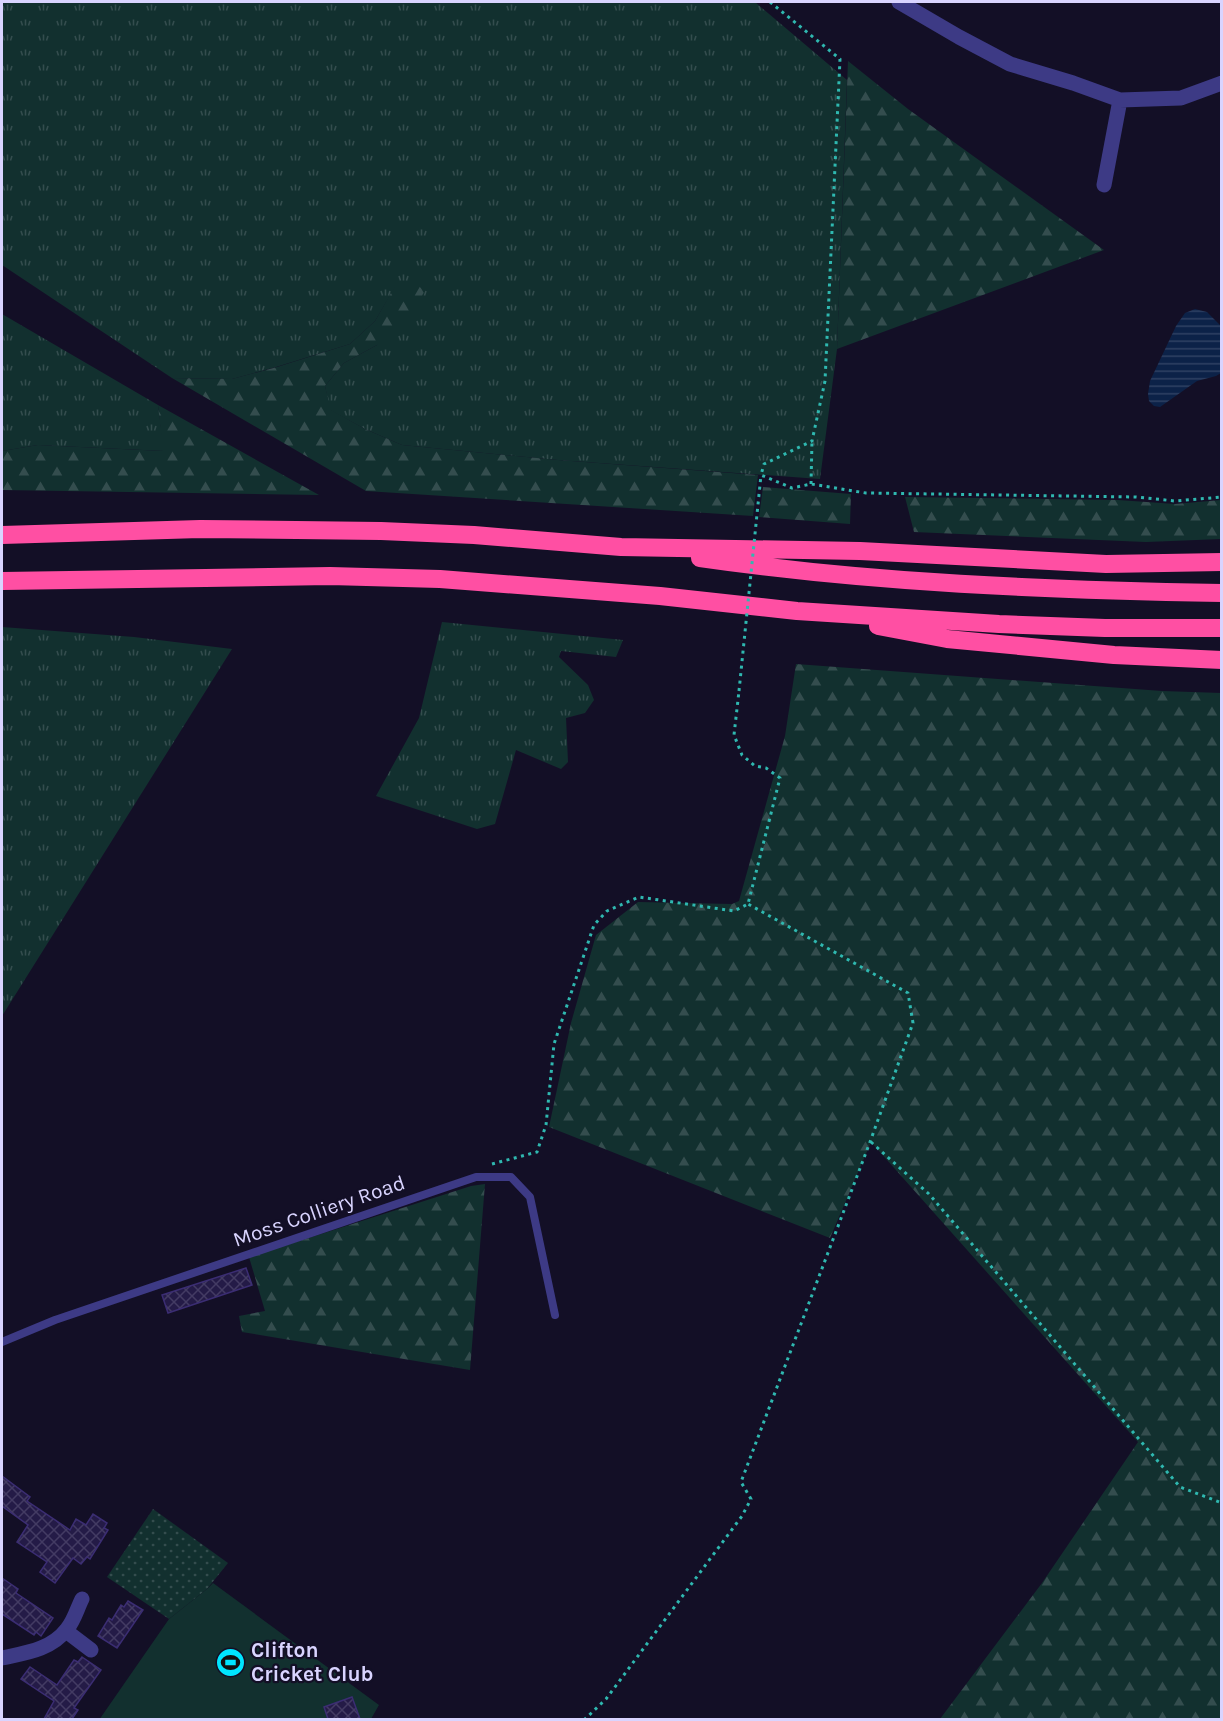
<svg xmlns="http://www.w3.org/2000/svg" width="1223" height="1721" font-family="Karla,sans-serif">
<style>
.grass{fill:url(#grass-tufts)}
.forest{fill:url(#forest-firs)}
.park{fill:url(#park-dots)}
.garden{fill:#12302f}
.water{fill:url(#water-rules)}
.building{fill:url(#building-cross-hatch);stroke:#3b2d73;stroke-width:1.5}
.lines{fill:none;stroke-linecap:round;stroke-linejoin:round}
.path{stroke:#2fb8b0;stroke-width:3;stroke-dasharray:3 4.5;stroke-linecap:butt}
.service{stroke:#3d3a85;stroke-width:8}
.minor{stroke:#3d3a85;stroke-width:15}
.motorway{stroke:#ff4fa3;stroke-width:18}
.path-bridge{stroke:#2fb8b0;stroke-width:3;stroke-dasharray:3 4.5;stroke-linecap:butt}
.labels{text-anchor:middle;stroke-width:4.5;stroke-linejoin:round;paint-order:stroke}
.street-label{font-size:21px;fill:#d9d4ff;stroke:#130f26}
.poi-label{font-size:21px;font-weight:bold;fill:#d9d4ff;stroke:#130f26;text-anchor:start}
</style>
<defs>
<pattern id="grass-tufts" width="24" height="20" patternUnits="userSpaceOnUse" patternTransform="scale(1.5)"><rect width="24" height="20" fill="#12302f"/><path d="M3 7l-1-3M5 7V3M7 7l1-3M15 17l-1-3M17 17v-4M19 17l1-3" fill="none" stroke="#344d4e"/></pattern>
<pattern id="forest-firs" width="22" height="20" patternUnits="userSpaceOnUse" patternTransform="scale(1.5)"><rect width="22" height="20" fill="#12302f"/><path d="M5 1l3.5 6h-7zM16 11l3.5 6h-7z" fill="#344d4e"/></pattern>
<pattern id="park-dots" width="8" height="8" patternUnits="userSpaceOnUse" patternTransform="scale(1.5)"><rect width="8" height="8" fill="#12302f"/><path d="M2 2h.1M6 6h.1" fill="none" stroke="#344d4e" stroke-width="1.8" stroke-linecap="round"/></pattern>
<pattern id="water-rules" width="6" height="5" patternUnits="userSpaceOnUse" patternTransform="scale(1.5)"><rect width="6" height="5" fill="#0c2248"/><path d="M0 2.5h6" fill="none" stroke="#2f4163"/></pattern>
<pattern id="building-cross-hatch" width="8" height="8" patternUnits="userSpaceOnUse" patternTransform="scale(1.5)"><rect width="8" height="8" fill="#241b47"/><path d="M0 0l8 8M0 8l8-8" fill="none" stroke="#433b63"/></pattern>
</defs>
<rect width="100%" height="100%" fill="#130f26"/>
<path class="grass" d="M2,2H755L847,80L837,349L820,479L558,460L402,445L365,429L330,410L325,386L344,363L377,345L395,287L375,321L350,344L276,367L232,379L172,378L2,265Z
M2,314L158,405L164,451L38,445L2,451Z
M442,622L623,640L616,657L561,651L559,657L588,685L594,700L585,713L566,718L568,762L561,769L516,750L495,824L477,829L376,796L419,718Z
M2,627L134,637L232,649L2,1016Z"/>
<path class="forest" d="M848,61L908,109L1104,250L837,349Z
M416,284L425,291L405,319L377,345L344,363L325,386L331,410L365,429L402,445L558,460L758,475L753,516L366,491L172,378L232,379L277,367L350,344L375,321L395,286Z
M158,405L319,495L2,490V451L38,445L163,451Z
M763,487L851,494L850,524L759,517Z
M905,497L1118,500L1175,504L1221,500V539L1146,542L914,532Z
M796,664L1162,691L1221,693V1719H940L1042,1583L1138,1442L871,1142L830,1238L549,1127L571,1023L596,935L638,902L732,904L739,901L785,736Z
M485,1184L470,1370L242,1332L239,1316L265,1311L249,1257L471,1186Z"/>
<path class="park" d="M153,1509L228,1563L207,1589L169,1619L107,1577Z"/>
<path class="garden" d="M213,1583L379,1705L371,1719L99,1720L169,1619L207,1589Z"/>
<path class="water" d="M1195,309L1207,312L1221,326V373L1216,376L1197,381L1160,407L1154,406L1149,401L1148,394L1150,381L1176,326L1185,313Z"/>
<path class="building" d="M246,1268L252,1285L168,1313L162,1295Z
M2,1476L30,1497L27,1501L70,1530L76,1519L86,1525L93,1514L107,1523L104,1528L108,1530L90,1559L87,1557L81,1564L73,1558L55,1583L40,1572L47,1562L17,1542L28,1525L2,1506Z
M2,1578L18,1589L16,1593L53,1618L41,1636L36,1632L34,1635L2,1614Z
M128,1601L143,1610L117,1648L98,1636L109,1618L112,1620L121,1605L124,1607Z
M82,1657L101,1670L74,1708L78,1710L72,1719H44L54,1701L21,1679L30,1667L57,1685L74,1660L78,1662Z
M352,1697L360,1719H328L324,1707Z"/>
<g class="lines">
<path class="path" d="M770,2L840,59L825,381L812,441L764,464L761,475L792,488L811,484L866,493L1136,497L1175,501L1222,497
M811,484L812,441
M871,1142L929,1194L1180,1487L1222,1503
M492,1164L537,1152L546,1125L554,1044L594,925L607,911L639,897L734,911L748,904L780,778L766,768L755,766L742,755L734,735L739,691
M584,1720L606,1699L742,1516L751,1499L741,1482L870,1142L913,1023L908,993L748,904"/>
<path class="service" d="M2,1342L55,1320L476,1177H511L530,1197L555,1315"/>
<path class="minor" d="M899,2L959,37L1010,64L1073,83L1120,100L1181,98L1222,83
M1104,185L1120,100
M66,1631L91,1650
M2,1658C25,1653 51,1650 67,1629C74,1621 77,1609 82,1599"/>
<path class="motorway" d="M2,535L200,529L381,531L474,535L621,547L860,551L1106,564L1222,562
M700,558C873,583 1047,590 1222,593
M2,581L330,576L440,579L660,596L797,611L999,624L1105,628H1222
M878,626L947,639L1114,655L1222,660"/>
<path class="path-bridge" d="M739,691L761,475"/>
</g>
<defs>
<symbol id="stadium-disc" viewBox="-11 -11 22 22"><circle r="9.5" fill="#00e5ff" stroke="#130f26"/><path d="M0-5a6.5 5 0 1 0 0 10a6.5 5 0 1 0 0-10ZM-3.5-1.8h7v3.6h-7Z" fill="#111"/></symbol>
</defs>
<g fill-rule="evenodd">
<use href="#stadium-disc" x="214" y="1646" width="33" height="33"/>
</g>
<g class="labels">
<g class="street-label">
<text transform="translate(319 1211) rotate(-19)" y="7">Moss Colliery Road</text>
</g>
<g class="poi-label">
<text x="251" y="1657">Clifton<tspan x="251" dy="24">Cricket Club</tspan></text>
</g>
</g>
<rect width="1223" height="1721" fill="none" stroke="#d9d4ff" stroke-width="6"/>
</svg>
